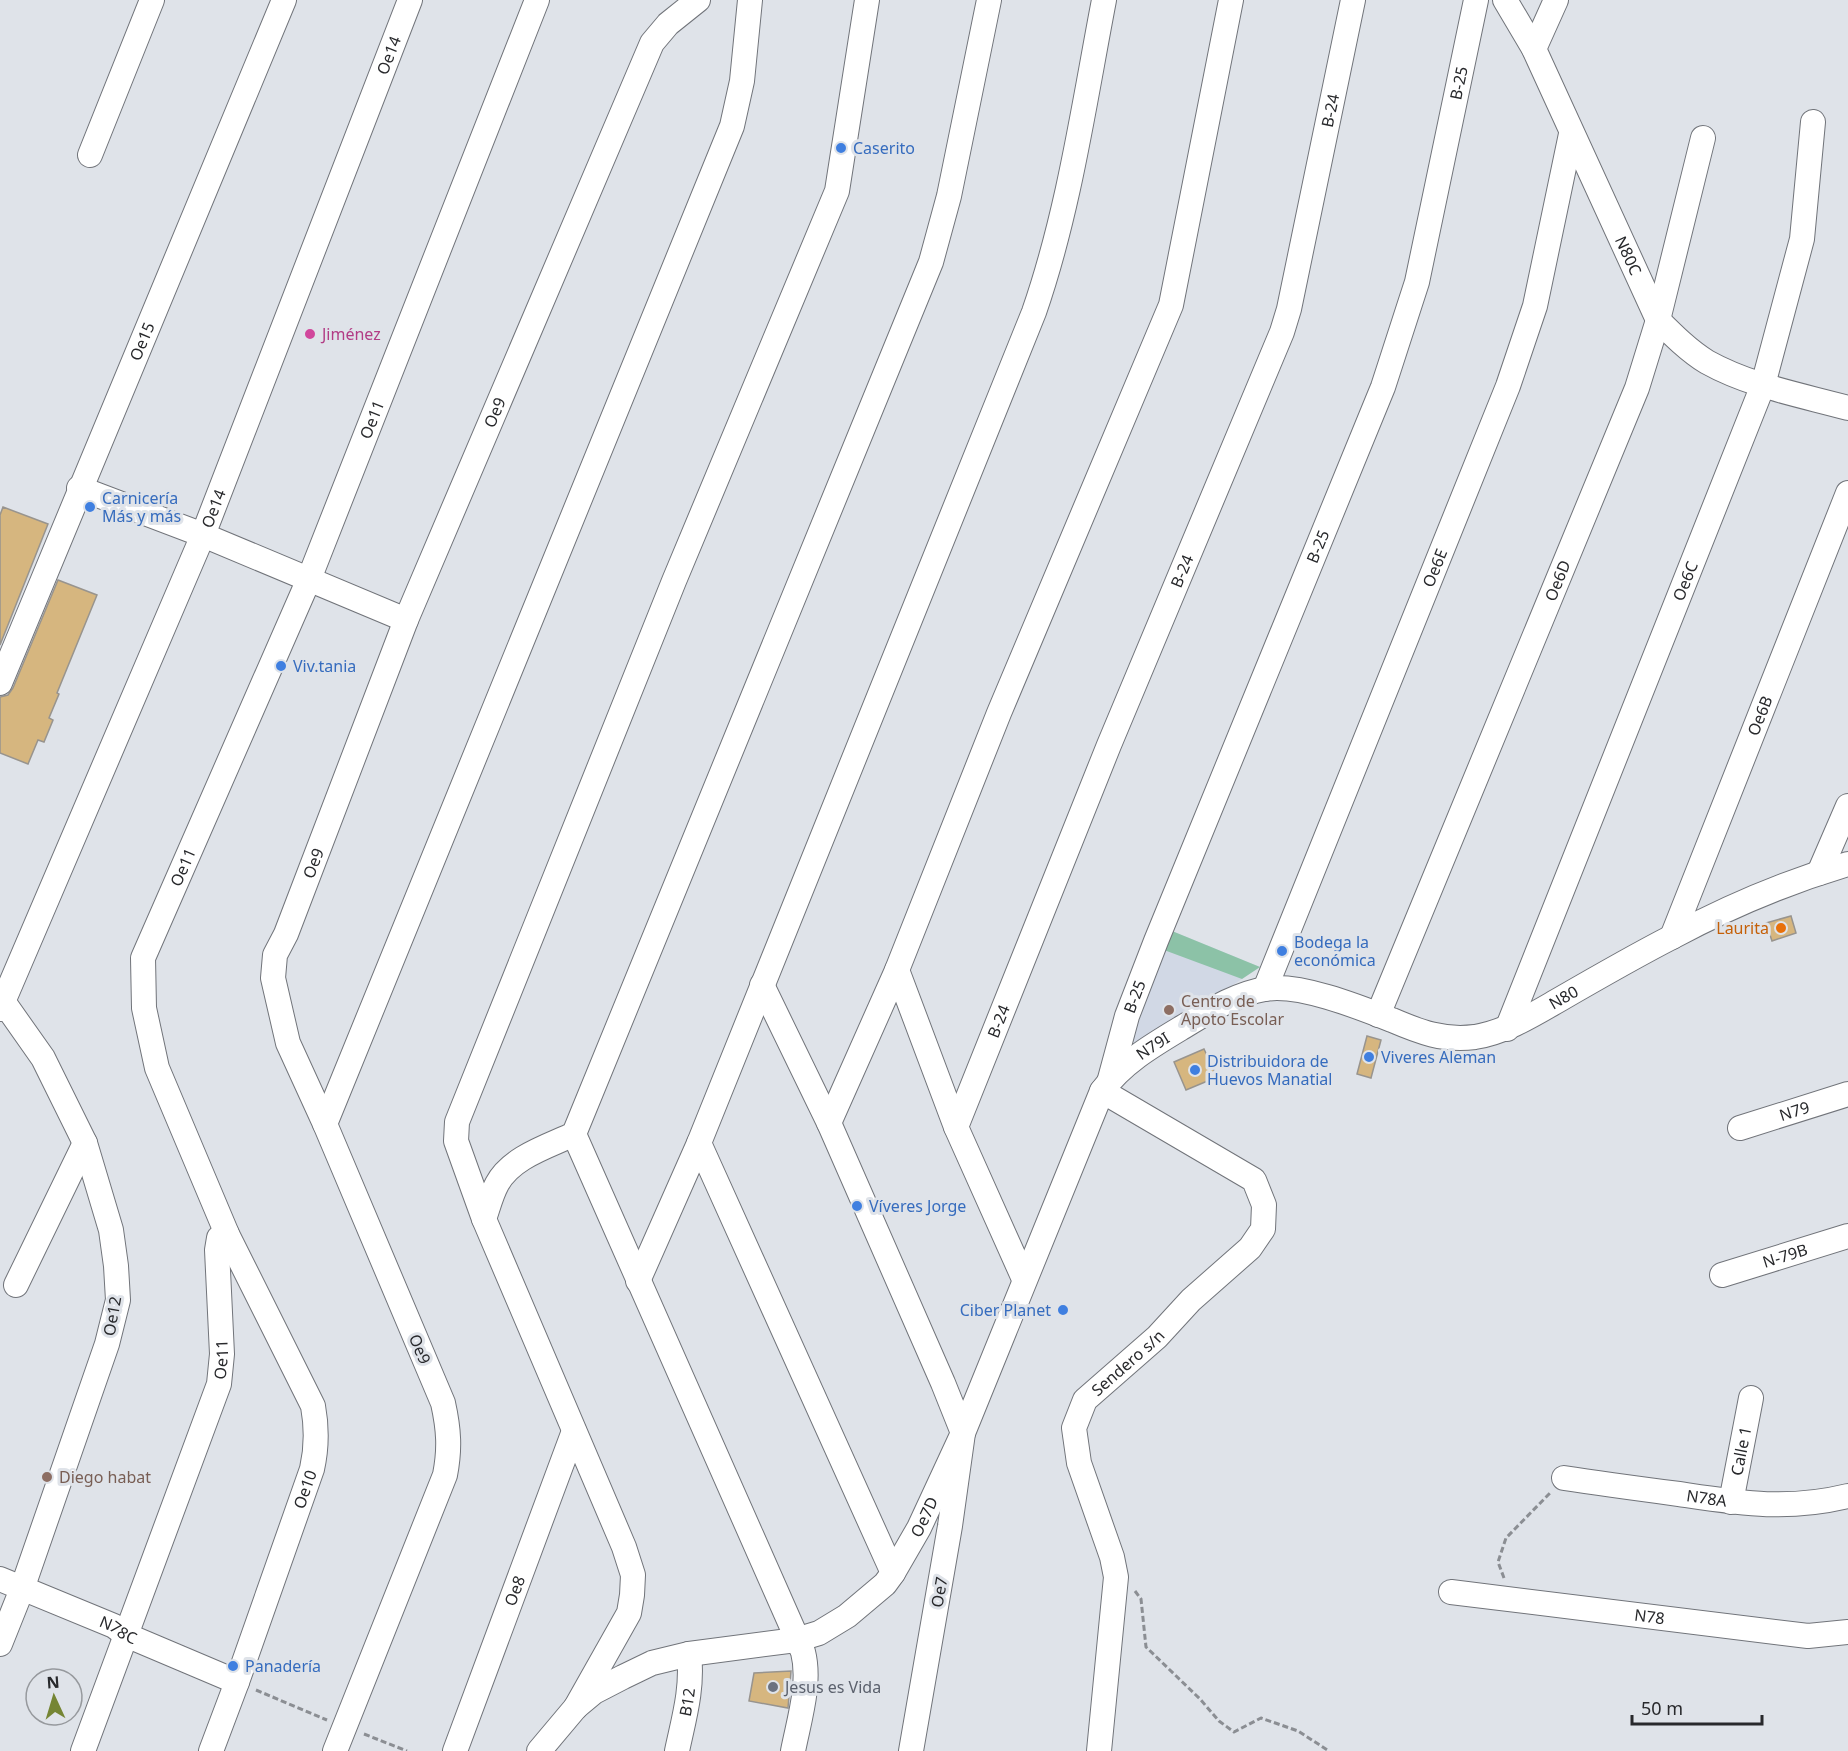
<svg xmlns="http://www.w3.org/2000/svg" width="1848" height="1751" font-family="'Noto Sans',sans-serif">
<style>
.built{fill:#d1d8e5}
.green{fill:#8cc2a7}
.building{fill:#d6b67f;stroke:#98948e;stroke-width:1.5}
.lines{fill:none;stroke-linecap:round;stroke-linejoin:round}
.minor-casing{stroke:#71747a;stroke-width:26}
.path{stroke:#8b8e93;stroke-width:3;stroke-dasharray:6 3;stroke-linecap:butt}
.minor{stroke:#fff;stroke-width:24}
.shop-dot{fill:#3f7fe0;stroke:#dfe3e9;stroke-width:2}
.hotel-dot{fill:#d1479c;stroke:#dfe3e9;stroke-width:2}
.food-dot{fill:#e8710a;stroke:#dfe3e9;stroke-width:2}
.education-dot{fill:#8d6e63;stroke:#dfe3e9;stroke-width:2}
.worship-dot{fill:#6b7280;stroke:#dfe3e9;stroke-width:2}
.labels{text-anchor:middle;stroke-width:6;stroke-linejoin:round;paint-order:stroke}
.street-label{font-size:16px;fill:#28292c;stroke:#dfe3e9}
.shop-label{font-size:16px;fill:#366cbe;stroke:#dfe3e9;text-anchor:start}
.hotel-label{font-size:16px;fill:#b23c85;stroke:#dfe3e9;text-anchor:start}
.food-label{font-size:16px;fill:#c56008;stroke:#dfe3e9;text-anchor:end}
.education-label{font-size:16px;fill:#785e54;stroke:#dfe3e9;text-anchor:start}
.worship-label{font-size:16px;fill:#5b616d;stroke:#dfe3e9;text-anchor:start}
</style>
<rect width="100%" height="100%" fill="#dfe3e9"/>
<path class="built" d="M1172,931L1260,967L1141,1046L1131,1041Z"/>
<path class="green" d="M1172,931L1260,967L1242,979L1164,950Z"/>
<path class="building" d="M3,507L48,524L0,645V515Z
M58,580L97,595L57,693L59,694L49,718L53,720L44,742L38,740L28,764L0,753V697L8,695L13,688Z
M1791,916L1796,933L1772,941L1766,923Z
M1367,1036L1381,1040L1371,1078L1357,1074Z
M1204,1049L1217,1077L1186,1090L1174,1062Z
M791,1671L788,1708L749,1701L754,1673Z"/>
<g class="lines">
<defs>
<g id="minor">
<path id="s1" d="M1505,0L1534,49L1658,320C1673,335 1689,351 1707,362C1750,386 1801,395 1848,408"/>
<path d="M1534,49L1556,0"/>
<path d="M90,155L152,0"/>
<path d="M79,488L203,535L406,620"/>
<path id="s2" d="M0,683C93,454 191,228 284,0"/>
<path d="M1819,873L1848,806"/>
<path id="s3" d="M1672,937L1848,493"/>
<path d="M897,970L956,1127L1024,1279"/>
<path d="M762,985L829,1123L943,1383L963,1433L950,1526L911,1751"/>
<path id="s4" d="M1265,989L1508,386L1535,306L1571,134"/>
<path d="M0,997L43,1058L85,1143L111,1230L116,1266L118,1300L107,1344L22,1589L0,1644"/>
<path id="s5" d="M0,1009L203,535L410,0"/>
<path id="s6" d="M1378,1015L1637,388L1658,320L1703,138"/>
<path id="s7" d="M1507,1029L1763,385L1802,239L1813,122"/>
<path id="s8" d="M1110,1079L1127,1016L1156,941L1383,387L1417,282L1476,0"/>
<path d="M829,1123L897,970L999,713L1171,305L1231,0"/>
<path d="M325,1124L732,126L742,81L750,0"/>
<path id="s9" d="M956,1127L1109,745L1282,332L1289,309L1353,0"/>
<path id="s10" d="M1740,1128L1848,1094"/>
<path d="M574,1134L803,1652C811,1683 799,1720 793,1751"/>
<path d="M699,1143L893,1573"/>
<path d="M484,1219C488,1208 491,1195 497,1184C511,1157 549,1146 574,1134L931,262L949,196L989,0"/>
<path id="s11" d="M1722,1275L1848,1236"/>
<path d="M638,1281L699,1143L1034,312C1069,211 1084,104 1104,0"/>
<path d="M16,1285L85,1143"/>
<path id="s12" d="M1564,1478C1603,1484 1641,1489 1679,1494C1740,1503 1787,1511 1848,1496"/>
<path id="s13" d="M1731,1502L1751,1398"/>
<path id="s14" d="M0,1579L114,1626L126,1635L237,1682"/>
<path id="s15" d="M1451,1592L1808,1636L1848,1632"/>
<path d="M576,1707L629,1613L632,1595L633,1575L624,1547L484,1219L456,1141L457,1122L674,581L837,191L867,0"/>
<path id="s16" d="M83,1751L219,1384L222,1354L217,1250L219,1238L227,1234"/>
<path id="s17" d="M211,1751L237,1682L312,1469C317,1447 317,1428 313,1406L227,1234L157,1068L144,1008L143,958L309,579L537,0"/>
<path id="s18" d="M335,1751L445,1475C450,1449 449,1430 443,1403L325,1124L288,1043L273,978L275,955L286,934L406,620L652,43L668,24L698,0"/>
<path id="s19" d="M455,1751L574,1431"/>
<path id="s20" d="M539,1751L576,1707L594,1692L623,1677L652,1663L689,1654L796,1640L819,1633L847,1616L885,1584L893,1573L919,1528L963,1433L1102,1091C1122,1063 1153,1045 1183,1027C1208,1012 1235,994 1265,989C1299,983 1359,1007 1392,1020C1420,1032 1443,1041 1475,1037C1505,1032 1531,1016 1557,1001C1595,979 1633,957 1672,937C1728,907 1787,882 1848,864"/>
<path id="s21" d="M677,1751C684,1718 693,1688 689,1654"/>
<path id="s22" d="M1099,1751L1116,1577L1112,1557L1079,1463L1074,1428L1085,1400L1157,1337L1191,1300L1250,1248L1263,1229L1264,1205L1254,1180L1102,1091"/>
</g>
</defs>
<use href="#minor" class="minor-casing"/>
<path class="path" d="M1504,1578L1498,1562L1506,1538L1551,1492
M1135,1591L1141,1599L1146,1647L1200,1699L1219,1721L1234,1732L1261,1718L1298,1731L1329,1751
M256,1690L327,1720
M364,1734L407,1751"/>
<use href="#minor" class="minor"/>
</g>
<g class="shop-dot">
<circle cx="841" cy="148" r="6"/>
<circle cx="90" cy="507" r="6"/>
<circle cx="281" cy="666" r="6"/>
<circle cx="1282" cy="951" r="6"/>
<circle cx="1369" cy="1057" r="6"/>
<circle cx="1195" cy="1070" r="6"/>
<circle cx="857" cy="1206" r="6"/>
<circle cx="1063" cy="1310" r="6"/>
<circle cx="233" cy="1666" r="6"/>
</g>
<circle class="hotel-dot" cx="310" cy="334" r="6"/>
<circle class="food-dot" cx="1781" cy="928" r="6"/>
<g class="education-dot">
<circle cx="1169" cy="1010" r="6"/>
<circle cx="47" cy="1477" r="6"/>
</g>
<circle class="worship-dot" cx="773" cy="1687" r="6"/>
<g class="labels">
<g class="street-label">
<text dy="6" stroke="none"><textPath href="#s5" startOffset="1030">Oe14</textPath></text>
<text dy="6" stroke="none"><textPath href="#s8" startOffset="1058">B-25</textPath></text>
<text dy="6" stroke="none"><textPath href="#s9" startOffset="1086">B-24</textPath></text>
<text dy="6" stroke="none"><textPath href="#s1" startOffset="284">N80C</textPath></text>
<text dy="6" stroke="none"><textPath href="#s2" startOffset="370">Oe15</textPath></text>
<text dy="6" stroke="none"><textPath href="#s18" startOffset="1437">Oe9</textPath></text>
<text dy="6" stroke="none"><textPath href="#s17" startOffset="1432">Oe11</textPath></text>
<text dy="6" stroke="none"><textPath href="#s5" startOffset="544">Oe14</textPath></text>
<text dy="6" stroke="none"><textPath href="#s8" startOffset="572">B-25</textPath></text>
<text dy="6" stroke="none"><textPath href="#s4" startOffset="454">Oe6E</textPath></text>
<text dy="6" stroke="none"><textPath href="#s9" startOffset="600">B-24</textPath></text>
<text dy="6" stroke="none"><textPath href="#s6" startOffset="470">Oe6D</textPath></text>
<text dy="6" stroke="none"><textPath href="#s7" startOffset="482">Oe6C</textPath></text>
<text dy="6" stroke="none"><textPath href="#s3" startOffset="238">Oe6B</textPath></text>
<text dy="6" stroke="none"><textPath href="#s18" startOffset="951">Oe9</textPath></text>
<text dy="6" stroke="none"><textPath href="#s17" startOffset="946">Oe11</textPath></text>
<text dy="6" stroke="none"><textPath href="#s8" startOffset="86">B-25</textPath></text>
<text dy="6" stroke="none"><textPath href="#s20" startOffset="1448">N80</textPath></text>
<text dy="6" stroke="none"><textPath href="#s9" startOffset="114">B-24</textPath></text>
<text dy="6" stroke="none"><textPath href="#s20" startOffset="1006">N79I</textPath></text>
<text dy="6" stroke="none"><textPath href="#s10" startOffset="57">N79</textPath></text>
<text dy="6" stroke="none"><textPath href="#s11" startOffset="66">N-79B</textPath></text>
<text transform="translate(112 1316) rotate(-80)" y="6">Oe12</text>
<text transform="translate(420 1349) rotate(67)" y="6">Oe9</text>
<text dy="6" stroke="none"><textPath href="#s16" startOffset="416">Oe11</textPath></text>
<text dy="6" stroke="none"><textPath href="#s22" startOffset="417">Sendero s/n</textPath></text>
<text dy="6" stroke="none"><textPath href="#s13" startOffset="52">Calle 1</textPath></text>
<text dy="6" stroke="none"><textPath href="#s17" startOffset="278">Oe10</textPath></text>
<text dy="6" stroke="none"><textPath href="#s12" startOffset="144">N78A</textPath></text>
<text dy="6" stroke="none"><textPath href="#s20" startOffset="476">Oe7D</textPath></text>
<text dy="6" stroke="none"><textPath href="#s19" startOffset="171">Oe8</textPath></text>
<text transform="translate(939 1592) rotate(-80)" y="6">Oe7</text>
<text dy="6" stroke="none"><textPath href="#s15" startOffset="200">N78</textPath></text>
<text dy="6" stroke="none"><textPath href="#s14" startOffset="129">N78C</textPath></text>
<text dy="6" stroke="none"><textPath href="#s21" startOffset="50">B12</textPath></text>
</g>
<g class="shop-label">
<text x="853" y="154">Caserito</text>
<text x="102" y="504">Carnicería<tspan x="102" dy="18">Más y más</tspan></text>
<text x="293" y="672">Viv.tania</text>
<text x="1294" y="948">Bodega la<tspan x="1294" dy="18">económica</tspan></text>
<text x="1381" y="1063">Viveres Aleman</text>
<text x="1207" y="1067">Distribuidora de<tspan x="1207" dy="18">Huevos Manatial</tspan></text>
<text x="869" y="1212">Víveres Jorge</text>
<text x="1051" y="1316" text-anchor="end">Ciber Planet</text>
<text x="245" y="1672">Panadería</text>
</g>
<g class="hotel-label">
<text x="322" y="340">Jiménez</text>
</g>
<g class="food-label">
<text x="1769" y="934">Laurita</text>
</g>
<g class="education-label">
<text x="1181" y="1007">Centro de<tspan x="1181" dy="18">Apoto Escolar</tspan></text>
<text x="59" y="1483">Diego habat</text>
</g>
<g class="worship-label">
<text x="785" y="1693">Jesus es Vida</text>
</g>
</g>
<g transform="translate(54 1697) rotate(356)"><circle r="28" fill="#dfe3e9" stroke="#96999d" stroke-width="1.5"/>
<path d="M0-4.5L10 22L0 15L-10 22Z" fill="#758534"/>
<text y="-9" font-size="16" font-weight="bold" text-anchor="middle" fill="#28292c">N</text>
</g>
<path d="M1632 1715v9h130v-9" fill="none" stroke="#28292c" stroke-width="3"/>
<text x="1641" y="1715" font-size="18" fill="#28292c" stroke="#dfe3e9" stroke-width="4.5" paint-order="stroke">50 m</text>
</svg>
